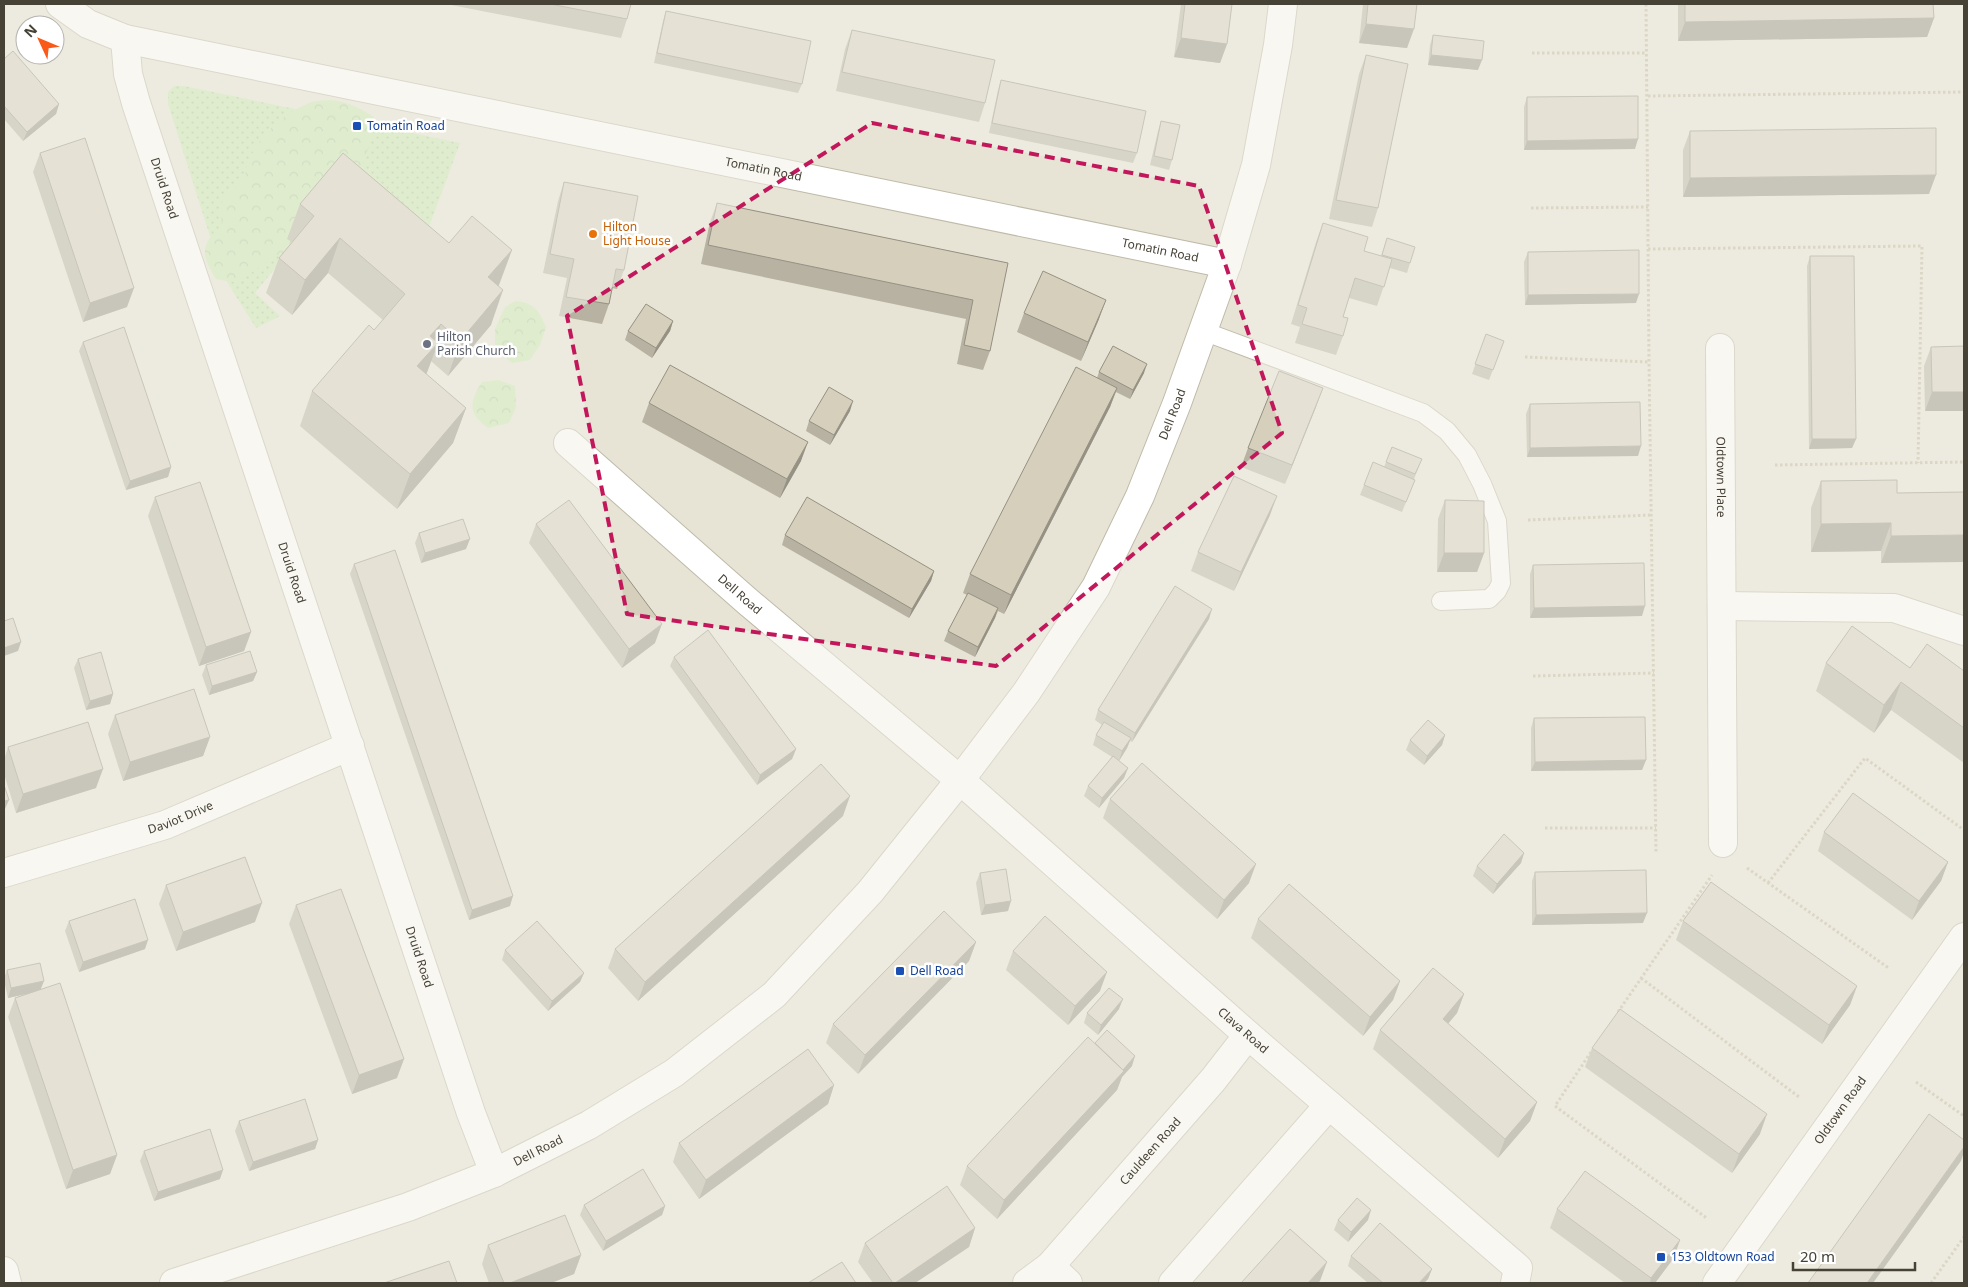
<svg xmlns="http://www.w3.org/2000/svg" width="1968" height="1287" font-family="'Noto Sans',sans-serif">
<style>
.residential{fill:#e7e4d5;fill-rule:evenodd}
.grass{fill:url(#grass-dots)}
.forest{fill:url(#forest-crowns)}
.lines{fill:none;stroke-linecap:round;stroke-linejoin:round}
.service-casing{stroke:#bfbaa9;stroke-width:20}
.minor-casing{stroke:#bfbaa9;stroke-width:30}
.path{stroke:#c1b89b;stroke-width:3;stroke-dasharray:2.5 2.5;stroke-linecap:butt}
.service{stroke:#fff;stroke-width:18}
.minor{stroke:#fff;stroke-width:28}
.wall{fill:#b7b2a2}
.shaded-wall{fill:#959184}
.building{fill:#d5cfbc;stroke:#959184}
.marked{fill:none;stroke:#c2185b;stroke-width:4;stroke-dasharray:10 6;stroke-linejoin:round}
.transit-dot{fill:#1a4fb4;stroke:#fff;stroke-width:2}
.food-dot{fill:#e8710a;stroke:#fff;stroke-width:2}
.worship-dot{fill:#6b7280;stroke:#fff;stroke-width:2}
.labels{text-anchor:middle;stroke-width:5;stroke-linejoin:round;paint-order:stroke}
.transit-label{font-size:12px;fill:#164399;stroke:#fff;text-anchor:start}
.street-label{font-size:12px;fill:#474236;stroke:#fff}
.food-label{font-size:12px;fill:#c56008;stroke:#fff;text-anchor:start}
.worship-label{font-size:12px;fill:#5b616d;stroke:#fff;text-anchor:start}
</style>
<defs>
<pattern id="grass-dots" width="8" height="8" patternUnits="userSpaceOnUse" patternTransform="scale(1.25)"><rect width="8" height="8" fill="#c7e8b0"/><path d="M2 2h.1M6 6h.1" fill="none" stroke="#acc898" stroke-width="1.8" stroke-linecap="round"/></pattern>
<pattern id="forest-crowns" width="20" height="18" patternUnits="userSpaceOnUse" patternTransform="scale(1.25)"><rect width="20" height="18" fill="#c7e8b0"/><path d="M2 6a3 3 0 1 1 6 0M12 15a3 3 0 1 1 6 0" fill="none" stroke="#acc898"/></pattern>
</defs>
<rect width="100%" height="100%" fill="#f3f1e7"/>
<path class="residential" d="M4,4H1964V1283H4ZM25,25H55V55H25Z"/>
<path class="grass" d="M174,86H184L460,143L423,243L289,251L255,293L280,316L256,328L222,274L168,104V92Z"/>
<path class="forest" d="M328,100C347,101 358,107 374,117L373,133L358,180L332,218L242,279L232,282L216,279C204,259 199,250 215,231L224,229C220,217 218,203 228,193C234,188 240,185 244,177C246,173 246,168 248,163C258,136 283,114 309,103C315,100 322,101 328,100Z
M516,301C535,303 539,311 546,327L540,345L530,360L512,363L501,354L495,344V329L505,307Z
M498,380L515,386L516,407L509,423L488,428C468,413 469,403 482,382Z"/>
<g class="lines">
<defs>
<path id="service" d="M1203,331L1423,413L1447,431L1467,455L1482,484L1497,521L1501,583L1497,591L1489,599L1441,601"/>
<g id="minor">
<path id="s1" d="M60,4L88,24L125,39L1227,264"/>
<path id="s2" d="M125,39L128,74L136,103L471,1113L494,1173"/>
<path id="s3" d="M1720,348L1723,843"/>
<path id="s4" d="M568,443L747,601L960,780L1248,1035L1518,1268L1515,1283"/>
<path d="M1722,606L1894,608L1964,631"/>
<path id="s5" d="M4,873L165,825L350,746"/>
<path d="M1050,1266L1068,1283"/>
<path d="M4,1271L7,1283"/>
<path id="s6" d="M174,1283L408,1207L494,1173L589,1125L674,1073L774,995L870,892L960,780L1026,693L1096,587L1140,496L1177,403L1227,264L1256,165L1278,45L1283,4"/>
<path id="s7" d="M1027,1283L1050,1266L1213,1080L1248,1035"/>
<path d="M1173,1283L1329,1105"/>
<path id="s8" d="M1717,1283L1964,937"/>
</g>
</defs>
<use href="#service" class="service-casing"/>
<use href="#minor" class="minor-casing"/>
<path class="path" d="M1646,4L1649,362L1656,854
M1532,53H1647
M1648,96L1964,92
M1531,208L1648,207
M1648,249L1922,246L1918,463
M1525,357L1649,362
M1775,465L1964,462
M1528,520L1652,515
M1533,676L1654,673
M1545,828H1656
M1747,868L1890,969
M1768,883L1865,758L1964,830
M1641,978L1799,1097
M1618,1012L1712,875
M1591,1052L1555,1106L1708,1219
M1916,1082L1964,1116
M1931,1283L1964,1237"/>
<use href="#service" class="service"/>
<use href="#minor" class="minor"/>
</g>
<path class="wall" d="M446,4H631L627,19L621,38Z
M1181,4H1232L1227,44L1220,63L1174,57Z
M1363,4H1417L1407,48L1359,43Z
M1678,4H1933L1934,18L1927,37L1678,41Z
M666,11L802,84L798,93L654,63L663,21Z
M852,30L985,103L979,122L836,91L845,49Z
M1433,35L1478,70L1428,65L1430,45Z
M1366,55L1378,208L1372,227L1329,219L1359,74Z
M4,59L59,104L56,114L23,141L4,119Z
M1001,80L1137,153L1133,163L989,133L998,90Z
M1527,97L1635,149L1524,150V107Z
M1161,121L1172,160L1169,170L1150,165L1158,131Z
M1690,131L1929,194L1683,197V150Z
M40,153L127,307L83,322L33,172Z
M564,182L624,270L617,289L612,288L609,304L602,324L559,316L567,278L543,273L558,201Z
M717,203L1008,263L990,351L983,370L957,364L966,319L701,264L710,222Z
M300,204L449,243L499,285L491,325L448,376L431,361L426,374L466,408L453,443L397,509L300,426L312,391L374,330L383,320L328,273L292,315L266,293L279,258L292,242L287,239Z
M1323,223L1364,251L1381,256L1387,238L1410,263L1407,273L1390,268L1377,306L1349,298L1343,317V336L1336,355L1295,343L1300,327L1291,324L1316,242Z
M1528,252L1636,303L1525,305L1524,262Z
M1810,256L1856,439L1852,448L1809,449L1807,266Z
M1024,313L1099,319L1081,361L1017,332Z
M673,321L670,331L652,358L625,340L628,331Z
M1486,334L1504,341L1489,380L1472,374Z
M83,342L171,467L168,477L126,490L79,351Z
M1964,346L1925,411L1924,366L1931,347Z
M1099,372L1144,373L1130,399L1116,392L1110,407L1004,614L998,611L995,618L975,657L944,641L948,631L967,595L963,593L970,574L1097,378Z
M649,403L801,461L780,498L642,422Z
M1530,404L1638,456L1527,457L1526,414Z
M1316,407L1285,484L1241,467L1248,448Z
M850,411L830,445L806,431L809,421Z
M1392,447L1422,459L1414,479L1415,480L1402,512L1360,495L1373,462L1384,467Z
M1821,481L1897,493L1964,492L1881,563V551L1811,552V508Z
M155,497L251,632L244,651L199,666L148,516Z
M1445,500L1484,553L1477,572H1437L1438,519Z
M1270,515L1234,591L1191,571L1198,552Z
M536,524L655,643L622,668L529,543Z
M419,533L466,549L421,563L415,543Z
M785,535L934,571L931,581L909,618L782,545Z
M354,564L510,906L469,920L350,574Z
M1533,565L1642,616L1530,618V574Z
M1209,619L1132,742L1130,741L1127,748L1119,761L1128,768L1124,778L1099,808L1084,796L1088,786L1112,757L1093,745L1096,735L1102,725L1095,720L1098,710Z
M674,657L796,749L792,759L757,785L670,666Z
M78,659L113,694L110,704L86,710L74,668Z
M1826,663L1964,671V763L1891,710L1874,733L1816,691Z
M206,665L257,672L253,681L209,695L202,675Z
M115,715L210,737L203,756L123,781L108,734Z
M1534,718L1646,760L1642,770L1531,771V728Z
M1445,735L1442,745L1424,765L1406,750L1410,740Z
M8,747L96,788L16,813L4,774V760Z
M1110,799L1249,883L1217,919L1103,818Z
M843,816L638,1001L608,968L615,949Z
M1824,832L1948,862L1941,881L1912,920L1818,851Z
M1524,853L1521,863L1493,894L1473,876L1477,866Z
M1535,872L1643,923L1532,925V881Z
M980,873L1008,911L981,915L976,883Z
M166,885L255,922L176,951L159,904Z
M296,905L397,1078L352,1094L289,924Z
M1258,919L1400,981L1393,1000L1363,1036L1251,938Z
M69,921L145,949L79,972L65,931Z
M1683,921L1857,986L1850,1005L1822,1044L1676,940Z
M976,942L969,961L858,1074L826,1043L833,1024Z
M505,950L584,973L580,982L548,1011L502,960Z
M1013,951L1100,991L1068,1025L1006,970Z
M7,970L41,989L117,1155L110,1174L66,1189L8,1017L15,998L25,994L8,998L4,981V978Z
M1464,994L1457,1013L1448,1024L1537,1102L1530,1121L1498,1158L1373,1049L1380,1030Z
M1119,1009L1098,1035L1084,1023L1087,1013Z
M1095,1043L1132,1066L1122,1077L1117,1090L997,1219L960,1185L967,1166Z
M1592,1048L1760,1134L1732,1173L1585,1067Z
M834,1085L828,1104L699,1199L673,1162L679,1143Z
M239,1121L318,1140L315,1149L249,1171L235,1131Z
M144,1151L220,1179L154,1201L140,1161Z
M584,1205L665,1206L662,1215L603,1251L580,1215Z
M1557,1209L1680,1240L1673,1259L1655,1283H1625L1550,1228Z
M1338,1220H1368L1348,1242L1334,1230Z
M975,1228L969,1247L915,1283H873L858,1262L865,1243Z
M488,1245L581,1255L574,1274L551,1283H489L482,1264Z
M1351,1256L1432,1269L1428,1279L1424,1283H1368L1348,1266Z"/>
<path class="shaded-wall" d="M1934,18L1927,37L1678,41L1685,22Z
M1366,24L1414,29L1407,48L1359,43Z
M1181,38L1227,44L1220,63L1174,57Z
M1431,55L1482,60L1478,70L1428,65Z
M59,104L56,114L23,141L27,132Z
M1638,139L1635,149L1524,150L1527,141Z
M1936,175L1929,194L1683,197L1690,178Z
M340,238L328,273L292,315L305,280Z
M512,250L499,285L476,312L488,277Z
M134,288L127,307L83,322L90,303Z
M503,290L491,325L448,376L460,341Z
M1639,294L1636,303L1525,305L1528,295Z
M1106,300L1099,319L1081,361L1088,342Z
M673,321L670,331L652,358L656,348Z
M441,324L432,349L438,343L425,378L417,366L430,336Z
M1147,364L1144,373L1130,399L1133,390Z
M1117,388L1110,407L1004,614L1011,595Z
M1323,388L1316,407L1285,484L1292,465Z
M1932,392H1964V411H1925Z
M853,401L850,411L830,445L834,435Z
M466,408L453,443L397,509L410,474Z
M1812,439H1856L1852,448L1809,449Z
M808,442L801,461L780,498L787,479Z
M1641,446L1638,456L1527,457L1530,448Z
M171,467L168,477L126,490L130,481Z
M1277,496L1270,515L1234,591L1241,572Z
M1891,523L1881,551L1811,552L1821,524Z
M1964,535V562L1881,563L1891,536Z
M470,539L466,549L421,563L425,553Z
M1444,553H1484L1477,572H1437Z
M934,571L931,581L909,618L912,609Z
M1645,606L1642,616L1530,618L1534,608Z
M998,608L995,618L975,657L978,647Z
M1212,609L1209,619L1132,742L1135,733Z
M662,624L655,643L622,668L629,649Z
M251,632L244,651L199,666L206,647Z
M21,642L18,651L4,656V648Z
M257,672L253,681L209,695L212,686Z
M1901,682L1891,710L1874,733L1884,705Z
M113,694L110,704L86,710L90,701Z
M1445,735L1442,745L1424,765L1427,756Z
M210,737L203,756L123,781L130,762Z
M1131,738L1127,748L1119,761L1122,751Z
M796,749L792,759L757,785L760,775Z
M1646,760L1642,770L1531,771L1535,762Z
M1128,768L1124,778L1099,808L1102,798Z
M103,769L96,788L16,813L23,794Z
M850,796L843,816L638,1001L645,982Z
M9,800L5,809L4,810V801Z
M1524,853L1521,863L1493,894L1497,884Z
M1948,862L1941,881L1912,920L1919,901Z
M1256,864L1249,883L1217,919L1224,900Z
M513,896L510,906L469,920L472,910Z
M1011,901L1008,911L981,915L985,905Z
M262,903L255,922L176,951L183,932Z
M1647,913L1643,923L1532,925L1536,915Z
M148,940L145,949L79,972L83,962Z
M976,942L969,961L858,1074L865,1055Z
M1107,972L1100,991L1068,1025L1075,1006Z
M584,973L580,982L548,1011L552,1001Z
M44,981L40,991L8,998L11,988Z
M1400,981L1393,1000L1363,1036L1370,1017Z
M1857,986L1850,1005L1822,1044L1829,1025Z
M1464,994L1457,1013L1436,1038L1443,1019Z
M1123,999L1119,1009L1098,1035L1101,1025Z
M1135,1056L1132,1066L1122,1077L1117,1090L997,1219L1004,1200Z
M404,1059L397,1078L352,1094L359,1075Z
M834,1085L828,1104L699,1199L706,1180Z
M1537,1102L1530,1121L1498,1158L1505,1139Z
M1767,1114L1760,1134L1732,1173L1739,1154Z
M318,1140L315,1149L249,1171L253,1162Z
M1964,1147V1152L1961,1161L1873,1283H1867Z
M117,1155L110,1174L66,1189L73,1170Z
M223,1170L220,1179L154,1201L158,1192Z
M665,1206L662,1215L603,1251L606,1241Z
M1371,1210L1368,1220L1348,1242L1351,1232Z
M975,1228L969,1247L915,1283H895Z
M1680,1240L1673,1259L1655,1283H1650L1651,1278Z
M581,1255L574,1274L551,1283H510Z
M1327,1262L1320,1281L1318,1283H1308Z
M1432,1269L1428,1279L1424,1283H1419Z"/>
<path class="building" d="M550,4H631L627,19Z
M1185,4H1232L1227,44L1181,38Z
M1368,4H1417L1414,29L1366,24Z
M1685,4H1933L1934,18L1685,22Z
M666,11L811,41L802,84L657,53Z
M852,30L995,60L985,103L842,72Z
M1433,35L1484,41L1482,60L1431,55Z
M13,51L59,104L27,132L4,106V59Z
M1366,55L1408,64L1378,208L1336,200Z
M1001,80L1146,111L1137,153L992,123Z
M1638,96V139L1527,141V97Z
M1161,121L1180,125L1172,160L1154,156Z
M1936,128V175L1690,178V131Z
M85,138L134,288L90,303L40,153Z
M343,153L449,243L472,216L512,250L488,277L503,290L460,341L441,324L430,336L438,343L417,366L466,408L410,474L312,391L369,325L374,330L405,294L340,238L305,280L279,258L314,216L300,204Z
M564,182L638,196L624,270L616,269L609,304L566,297L574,259L550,254Z
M717,203L1008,263L990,351L964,345L973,300L708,245Z
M1323,223L1368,237L1364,251L1392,259L1384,287L1355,278L1343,317L1348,318L1343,336L1302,324L1307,308L1298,305Z
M1387,238L1415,247L1410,263L1382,255Z
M1639,250V294L1528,295V252Z
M1810,256H1854L1856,439H1812Z
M1043,271L1106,300L1088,342L1024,313Z
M646,304L673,321L656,348L628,331Z
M124,327L171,467L130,481L83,342Z
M1486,334L1504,341L1493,370L1475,364Z
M1113,346L1147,364L1133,390L1099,372Z
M1964,346V392H1932L1931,347Z
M670,365L808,442L787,479L649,403Z
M1076,367L1117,388L1011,595L970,574Z
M1279,371L1323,388L1292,465L1248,448Z
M829,387L853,401L834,435L809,421Z
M1640,402L1641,446L1530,448V404Z
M1392,447L1422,459L1415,474L1386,462Z
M1373,462L1415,480L1406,502L1364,485Z
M1234,476L1277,496L1241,572L1198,552Z
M1897,480V493L1964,492V535L1891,536V523L1821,524V481Z
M200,482L251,632L206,647L155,497Z
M807,497L934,571L912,609L785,535Z
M569,500L662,624L629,649L536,524Z
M1445,500L1484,501V553H1444Z
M463,519L470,539L425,553L419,533Z
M395,550L513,896L472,910L354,564Z
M1644,563L1645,606L1534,608L1533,565Z
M1175,586L1212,609L1135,733L1098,710Z
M968,593L998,608L978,647L948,631Z
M13,618L21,642L4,648V621Z
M1852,626L1910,668L1927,644L1964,671V728L1901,682L1884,705L1826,663Z
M708,630L796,749L760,775L674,657Z
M250,651L257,672L212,686L206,665Z
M101,652L113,694L90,701L78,659Z
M194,689L210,737L130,762L115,715Z
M1645,717L1646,760L1535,762L1534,718Z
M1428,720L1445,735L1427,756L1410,740Z
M88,722L103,769L23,794L8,747Z
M1104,722L1131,738L1122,751L1096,735Z
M1113,756L1128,768L1102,798L1088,786Z
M1142,763L1256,864L1224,900L1110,799Z
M821,764L850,796L645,982L615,949Z
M4,785L9,800L4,801Z
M1853,793L1948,862L1919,901L1824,832Z
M1504,834L1524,853L1497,884L1477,866Z
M245,857L262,903L183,932L166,885Z
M1006,869L1011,901L985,905L980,873Z
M1646,870L1647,913L1536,915L1535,872Z
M1711,882L1857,986L1829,1025L1683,921Z
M1289,884L1400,981L1370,1017L1258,919Z
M341,889L404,1059L359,1075L296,905Z
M135,899L148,940L83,962L69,921Z
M944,911L976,942L865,1055L833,1024Z
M1045,916L1107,972L1075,1006L1013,951Z
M537,921L584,973L552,1001L505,950Z
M40,963L44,981L11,988L7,970Z
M1433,968L1464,994L1443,1019L1537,1102L1505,1139L1380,1030Z
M60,983L117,1155L73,1170L15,998Z
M1109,988L1123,999L1101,1025L1087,1013Z
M1620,1009L1767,1114L1739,1154L1592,1048Z
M1107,1030L1135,1056L1123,1070L1095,1043Z
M1088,1037L1124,1071L1004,1200L967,1166Z
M808,1049L834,1085L706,1180L679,1143Z
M305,1099L318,1140L253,1162L239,1121Z
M1929,1114L1964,1140V1147L1867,1283H1808Z
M210,1129L223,1170L158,1192L144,1151Z
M643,1169L665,1206L606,1241L584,1205Z
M1585,1171L1680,1240L1651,1278L1557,1209Z
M947,1186L975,1228L895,1283H893L865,1243Z
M1357,1198L1371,1210L1351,1232L1338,1220Z
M565,1215L581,1255L510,1283H504L488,1245Z
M1380,1223L1432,1269L1419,1283H1383L1351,1256Z
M1290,1229L1327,1262L1308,1283H1241Z
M449,1261L457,1283H384Z
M842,1262L856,1283H808Z"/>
<path d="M0 0H1968V1287H0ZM872,123L1199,186L1282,433L996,666L627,614L567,316Z" fill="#f3f1e7" fill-opacity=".55" fill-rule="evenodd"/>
<path class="marked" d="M872,123L1199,186L1282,433L996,666L627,614L567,316Z"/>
<g class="transit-dot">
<rect x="352" y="121" width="10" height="10" rx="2.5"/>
<rect x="895" y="966" width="10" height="10" rx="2.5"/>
<rect x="1656" y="1252" width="10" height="10" rx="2.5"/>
</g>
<circle class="food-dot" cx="593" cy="234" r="5"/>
<circle class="worship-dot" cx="427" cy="344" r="5"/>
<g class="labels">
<g class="transit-label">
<text x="367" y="130">Tomatin Road</text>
<text x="910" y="975">Dell Road</text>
<text x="1671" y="1261">153 Oldtown Road</text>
</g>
<g class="street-label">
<text dy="4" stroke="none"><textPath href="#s1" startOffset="726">Tomatin Road</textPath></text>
<text dy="4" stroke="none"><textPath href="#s2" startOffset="155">Druid Road</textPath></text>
<text dy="4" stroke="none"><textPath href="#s1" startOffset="1131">Tomatin Road</textPath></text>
<text dy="4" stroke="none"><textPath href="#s6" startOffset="1381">Dell Road</textPath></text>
<text dy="4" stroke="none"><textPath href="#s3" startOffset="129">Oldtown Place</textPath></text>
<text dy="4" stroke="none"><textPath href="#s2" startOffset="560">Druid Road</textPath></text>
<text dy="4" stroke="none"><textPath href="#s4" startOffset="229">Dell Road</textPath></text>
<text dy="4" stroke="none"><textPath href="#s5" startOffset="185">Daviot Drive</textPath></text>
<text dy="4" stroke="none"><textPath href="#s2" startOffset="965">Druid Road</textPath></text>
<text dy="4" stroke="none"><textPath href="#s4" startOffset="895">Clava Road</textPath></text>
<text dy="4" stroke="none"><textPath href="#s8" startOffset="212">Oldtown Road</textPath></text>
<text dy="4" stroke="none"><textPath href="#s6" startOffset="388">Dell Road</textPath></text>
<text dy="4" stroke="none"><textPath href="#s7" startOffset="181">Cauldeen Road</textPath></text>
</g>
<g class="food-label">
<text x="603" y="231">Hilton<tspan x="603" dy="14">Light House</tspan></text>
</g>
<g class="worship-label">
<text x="437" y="341">Hilton<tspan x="437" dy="14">Parish Church</tspan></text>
</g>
</g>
<rect width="1968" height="1287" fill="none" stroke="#474236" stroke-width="10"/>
<g transform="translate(40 40) rotate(314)"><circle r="24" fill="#ffffff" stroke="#b5b3af"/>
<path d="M0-4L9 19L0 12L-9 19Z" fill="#fa5917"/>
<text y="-8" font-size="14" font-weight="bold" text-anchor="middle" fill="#474236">N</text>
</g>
<path d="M1793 1262v8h122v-8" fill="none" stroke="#474236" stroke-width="2.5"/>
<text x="1800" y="1262" font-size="15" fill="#474236" stroke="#ffffff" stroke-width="4" paint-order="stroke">20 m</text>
</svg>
